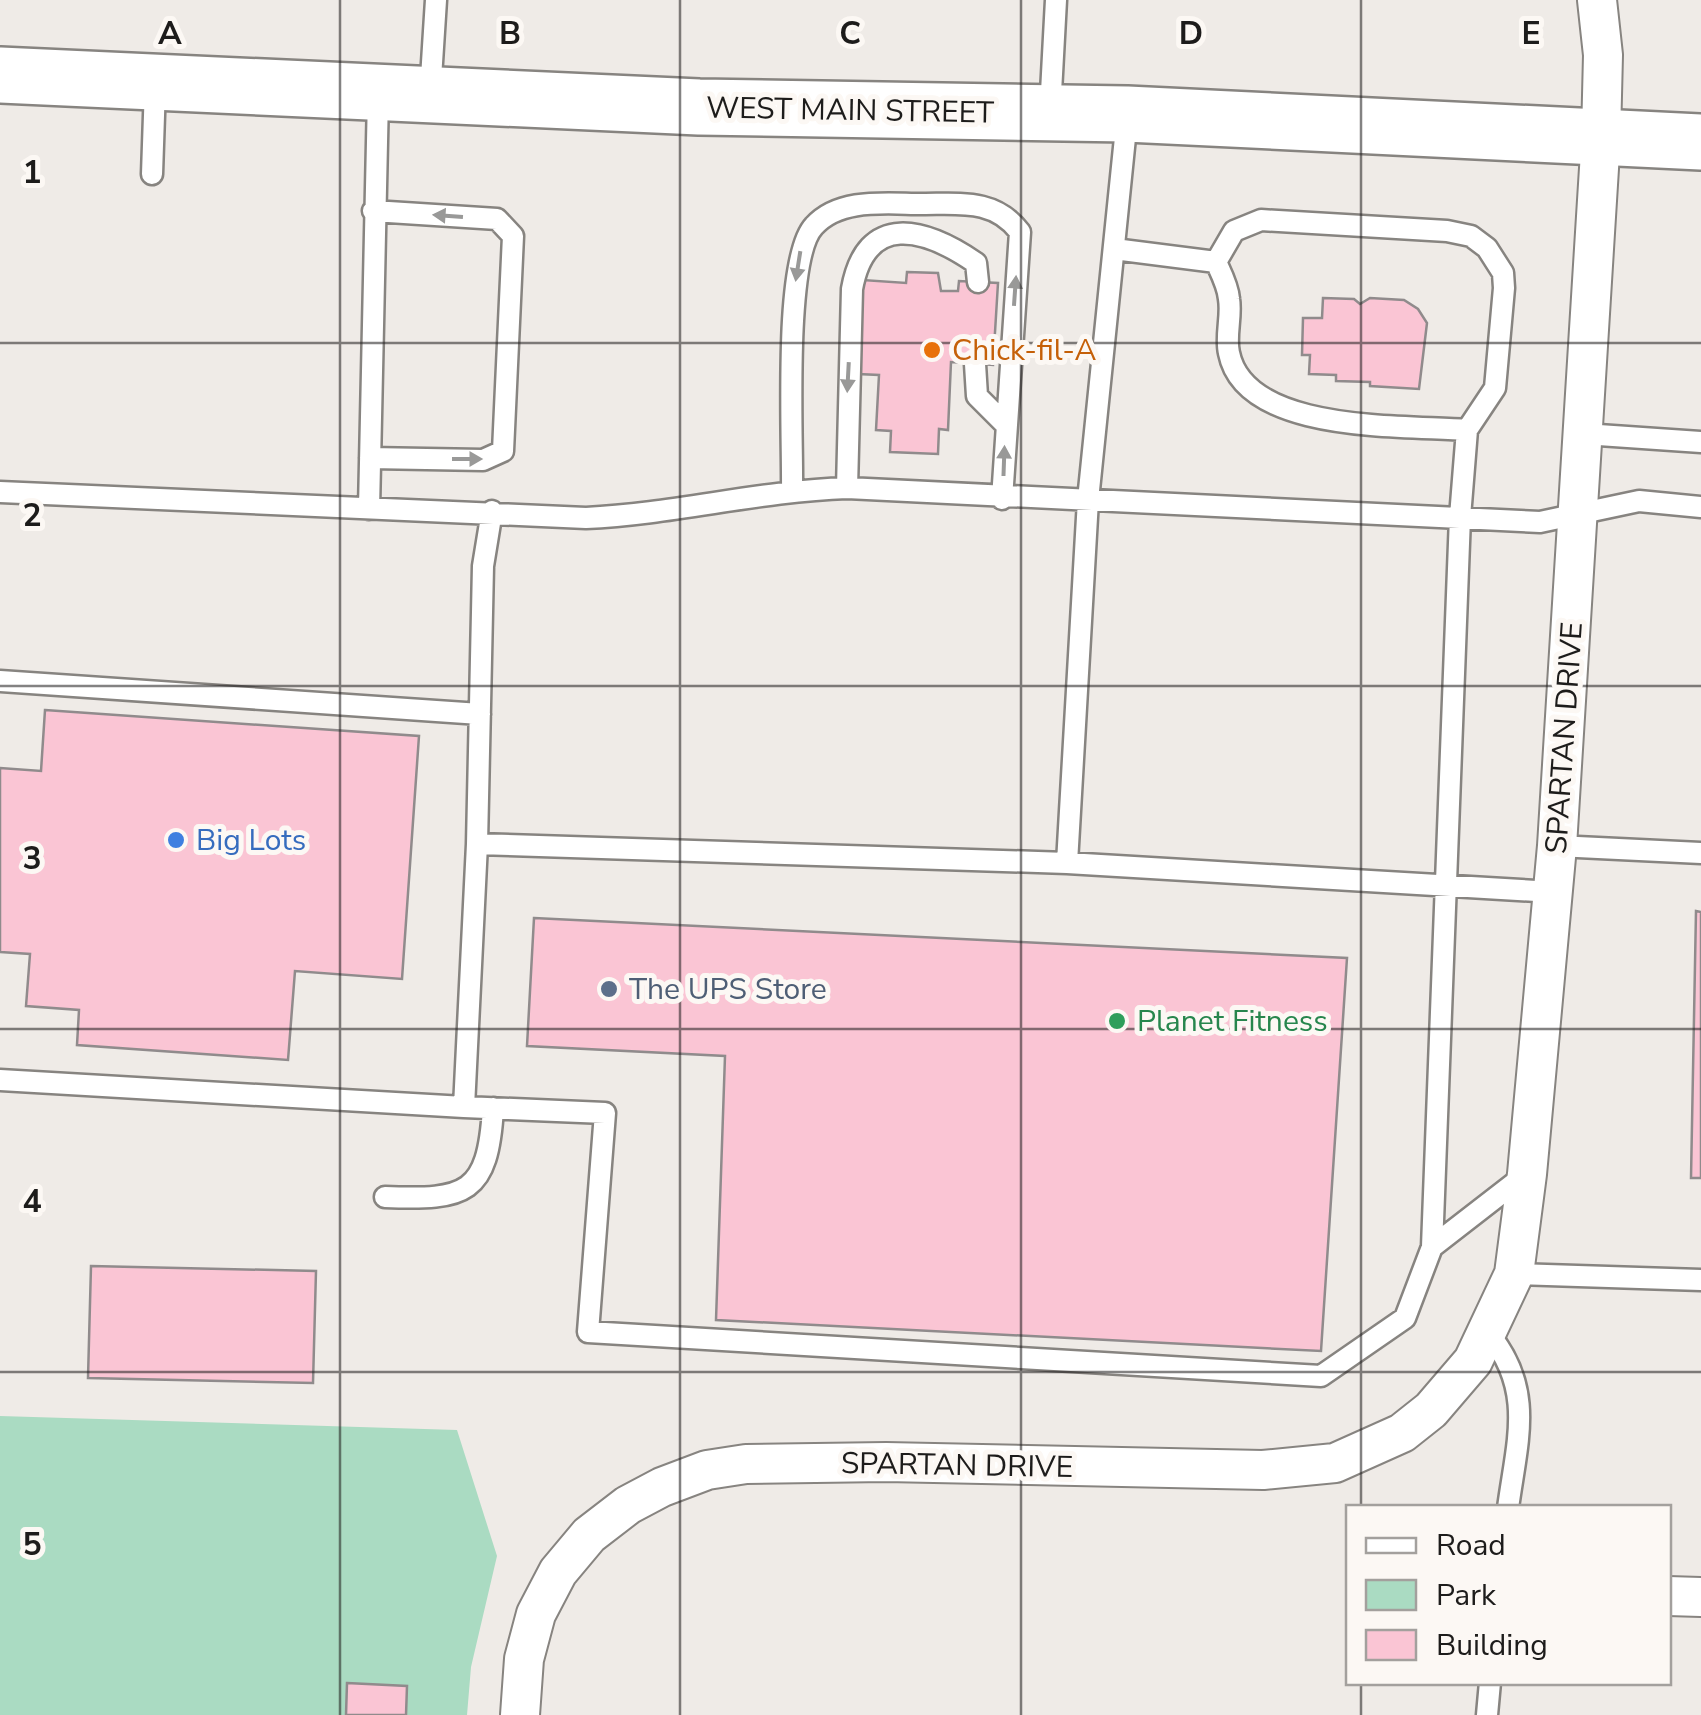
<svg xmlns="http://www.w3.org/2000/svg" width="1701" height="1715" font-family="'Nunito Sans',sans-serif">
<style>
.green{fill:#aadbc2}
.building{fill:#fac5d4;stroke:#908b8c;stroke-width:2.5}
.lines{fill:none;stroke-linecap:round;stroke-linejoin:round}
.lane-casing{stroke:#878480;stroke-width:25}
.street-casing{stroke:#878480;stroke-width:42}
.primary-casing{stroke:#878480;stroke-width:60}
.lane{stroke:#fff;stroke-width:20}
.street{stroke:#fff;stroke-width:38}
.primary{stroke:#fff;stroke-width:55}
.oneway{fill:#999998}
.grid{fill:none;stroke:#1d1c1b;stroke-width:2.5;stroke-opacity:0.55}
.food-dot{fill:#e8710a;stroke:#fcf8f4;stroke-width:4}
.shop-dot{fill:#3f7fe0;stroke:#fcf8f4;stroke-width:4}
.service-dot{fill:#5c6f8a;stroke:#fcf8f4;stroke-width:4}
.leisure-dot{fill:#2e9e5b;stroke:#fcf8f4;stroke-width:4}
.labels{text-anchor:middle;stroke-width:10;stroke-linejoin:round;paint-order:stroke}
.street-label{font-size:30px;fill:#1d1c1b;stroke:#fcf8f4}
.food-label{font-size:30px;fill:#c56008;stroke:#fcf8f4;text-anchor:start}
.shop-label{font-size:30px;fill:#366cbe;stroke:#fcf8f4;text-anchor:start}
.service-label{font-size:30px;fill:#4e5e75;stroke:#fcf8f4;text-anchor:start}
.leisure-label{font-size:30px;fill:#27864d;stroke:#fcf8f4;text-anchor:start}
.grid-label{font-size:32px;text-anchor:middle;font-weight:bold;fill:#1d1c1b;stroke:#fcf8f4;stroke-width:10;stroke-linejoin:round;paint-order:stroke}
</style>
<rect width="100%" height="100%" fill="#efebe7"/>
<path class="green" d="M0,1416L457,1430L497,1556L471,1667L467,1715H0Z"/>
<path class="building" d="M907,272L938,273L941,291H958L959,281L998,283L993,365L951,362L948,430L939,429L938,454L890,452L891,431L876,430L879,375L858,374L863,280L906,283Z
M1323,298L1354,299L1360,304L1370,298L1404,300L1418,309L1427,323L1419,389L1370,386V382L1336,381V375L1309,374L1310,355H1302L1303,318H1322Z
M45,710L419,736L402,979L295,971L288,1060L77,1045L79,1010L26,1006L30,954L0,952V768L41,771Z
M1696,911L1701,912V1178H1691Z
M534,918L1347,958L1321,1351L716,1320L725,1056L527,1046Z
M91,1266L316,1271L313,1383L88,1378Z
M347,1683L407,1686L406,1715H346Z"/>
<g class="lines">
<defs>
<path id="lane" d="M430,94L436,0
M1050,111L1056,0
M152,174L155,86
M1114,249L1216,262L1234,231L1261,220L1447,231L1471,236L1487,248L1503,273L1504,288L1495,388L1467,430L1460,517L1432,1247
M1216,262C1221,273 1228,286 1229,299C1232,316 1225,336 1229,353C1245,434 1405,425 1467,430
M975,364L977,396L1005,424
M1584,434L1701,442
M370,458L483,460L503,451L513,236L497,219L373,211
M847,488L852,289C866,211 925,228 976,263L978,282
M792,490C793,438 783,259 814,226C840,197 888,204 923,204C961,204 995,199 1020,232L1002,499
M0,492L586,518C674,514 759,491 847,488L1540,522L1639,501L1701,507
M369,509L378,96
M0,681L480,714
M477,844L1067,863L1553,892
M1557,846L1701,853
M1067,863L1088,500L1127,118
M0,1080L464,1107L477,844L483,566L492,511
M464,1107L605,1113L588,1332L1321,1376L1405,1318L1432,1247L1525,1175
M385,1197C466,1200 488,1195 493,1108
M1514,1274L1701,1280
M1489,1334C1535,1390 1517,1441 1508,1508
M1487,1715L1490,1682"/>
<path id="street" d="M1668,1596L1701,1597
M520,1715L524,1659L536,1614L558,1572L589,1535L628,1505L662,1487L707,1470L746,1464L886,1462L1263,1470L1335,1463L1402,1433L1431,1410L1473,1361L1514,1274L1527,1174L1557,846L1601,136L1603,55L1597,0"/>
<path id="primary" d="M0,75L699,107L1127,114L1701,142"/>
</defs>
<use href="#lane" class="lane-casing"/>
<use href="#street" class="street-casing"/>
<use href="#primary" class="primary-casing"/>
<use href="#lane" class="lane"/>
<use href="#street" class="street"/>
<use href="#primary" class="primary"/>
</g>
<defs><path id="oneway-solid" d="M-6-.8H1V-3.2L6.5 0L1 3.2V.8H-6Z" transform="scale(2.5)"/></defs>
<g class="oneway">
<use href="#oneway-solid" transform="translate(448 216) rotate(-176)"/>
<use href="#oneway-solid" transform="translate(798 266) rotate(99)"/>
<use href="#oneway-solid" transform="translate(1015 291) rotate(-86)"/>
<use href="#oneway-solid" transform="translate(848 377) rotate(93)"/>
<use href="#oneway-solid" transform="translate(467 459)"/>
<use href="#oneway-solid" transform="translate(1004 461) rotate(-88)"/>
</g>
<path class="grid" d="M340,0V1715M680,0V1715M1021,0V1715M1361,0V1508M0,343H1701M0,686H1701M0,1029H1701M0,1372H1701M1361,1682V1715"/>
<circle class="food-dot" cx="932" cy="350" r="10"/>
<circle class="shop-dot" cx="176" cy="840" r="10"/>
<circle class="service-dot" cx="609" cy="989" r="10"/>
<circle class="leisure-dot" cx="1117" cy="1021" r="10"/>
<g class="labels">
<g class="street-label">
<text transform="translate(850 110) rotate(1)" y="10">WEST MAIN STREET</text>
<text transform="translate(1564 738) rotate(-86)" y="10">SPARTAN DRIVE</text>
<text transform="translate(957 1465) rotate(1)" y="10">SPARTAN DRIVE</text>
</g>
<g class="food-label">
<text x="952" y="360">Chick-fil-A</text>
</g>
<g class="shop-label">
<text x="196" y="850">Big Lots</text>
</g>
<g class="service-label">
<text x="629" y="999">The UPS Store</text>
</g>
<g class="leisure-label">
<text x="1137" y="1031">Planet Fitness</text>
</g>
</g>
<g class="grid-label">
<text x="170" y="44">A</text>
<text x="510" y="44">B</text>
<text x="850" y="44">C</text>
<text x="1191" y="44">D</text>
<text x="1531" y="44">E</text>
<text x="32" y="183">1</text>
<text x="32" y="526">2</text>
<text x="32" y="869">3</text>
<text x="32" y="1212">4</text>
<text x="32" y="1555">5</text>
</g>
<rect x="1346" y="1505" width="325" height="180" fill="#fcf8f4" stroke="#a3a09d" stroke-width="2.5"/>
<rect x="1366" y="1538" width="50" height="15" fill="#ffffff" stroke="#a3a09d" stroke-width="2.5"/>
<text x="1436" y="1555" font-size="30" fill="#1d1c1b">Road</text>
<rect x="1366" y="1580" width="50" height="30" fill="#aadbc2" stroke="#a3a09d" stroke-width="2.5"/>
<text x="1436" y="1605" font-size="30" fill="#1d1c1b">Park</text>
<rect x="1366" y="1630" width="50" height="30" fill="#fac5d4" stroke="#a3a09d" stroke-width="2.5"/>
<text x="1436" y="1655" font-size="30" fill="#1d1c1b">Building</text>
</svg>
